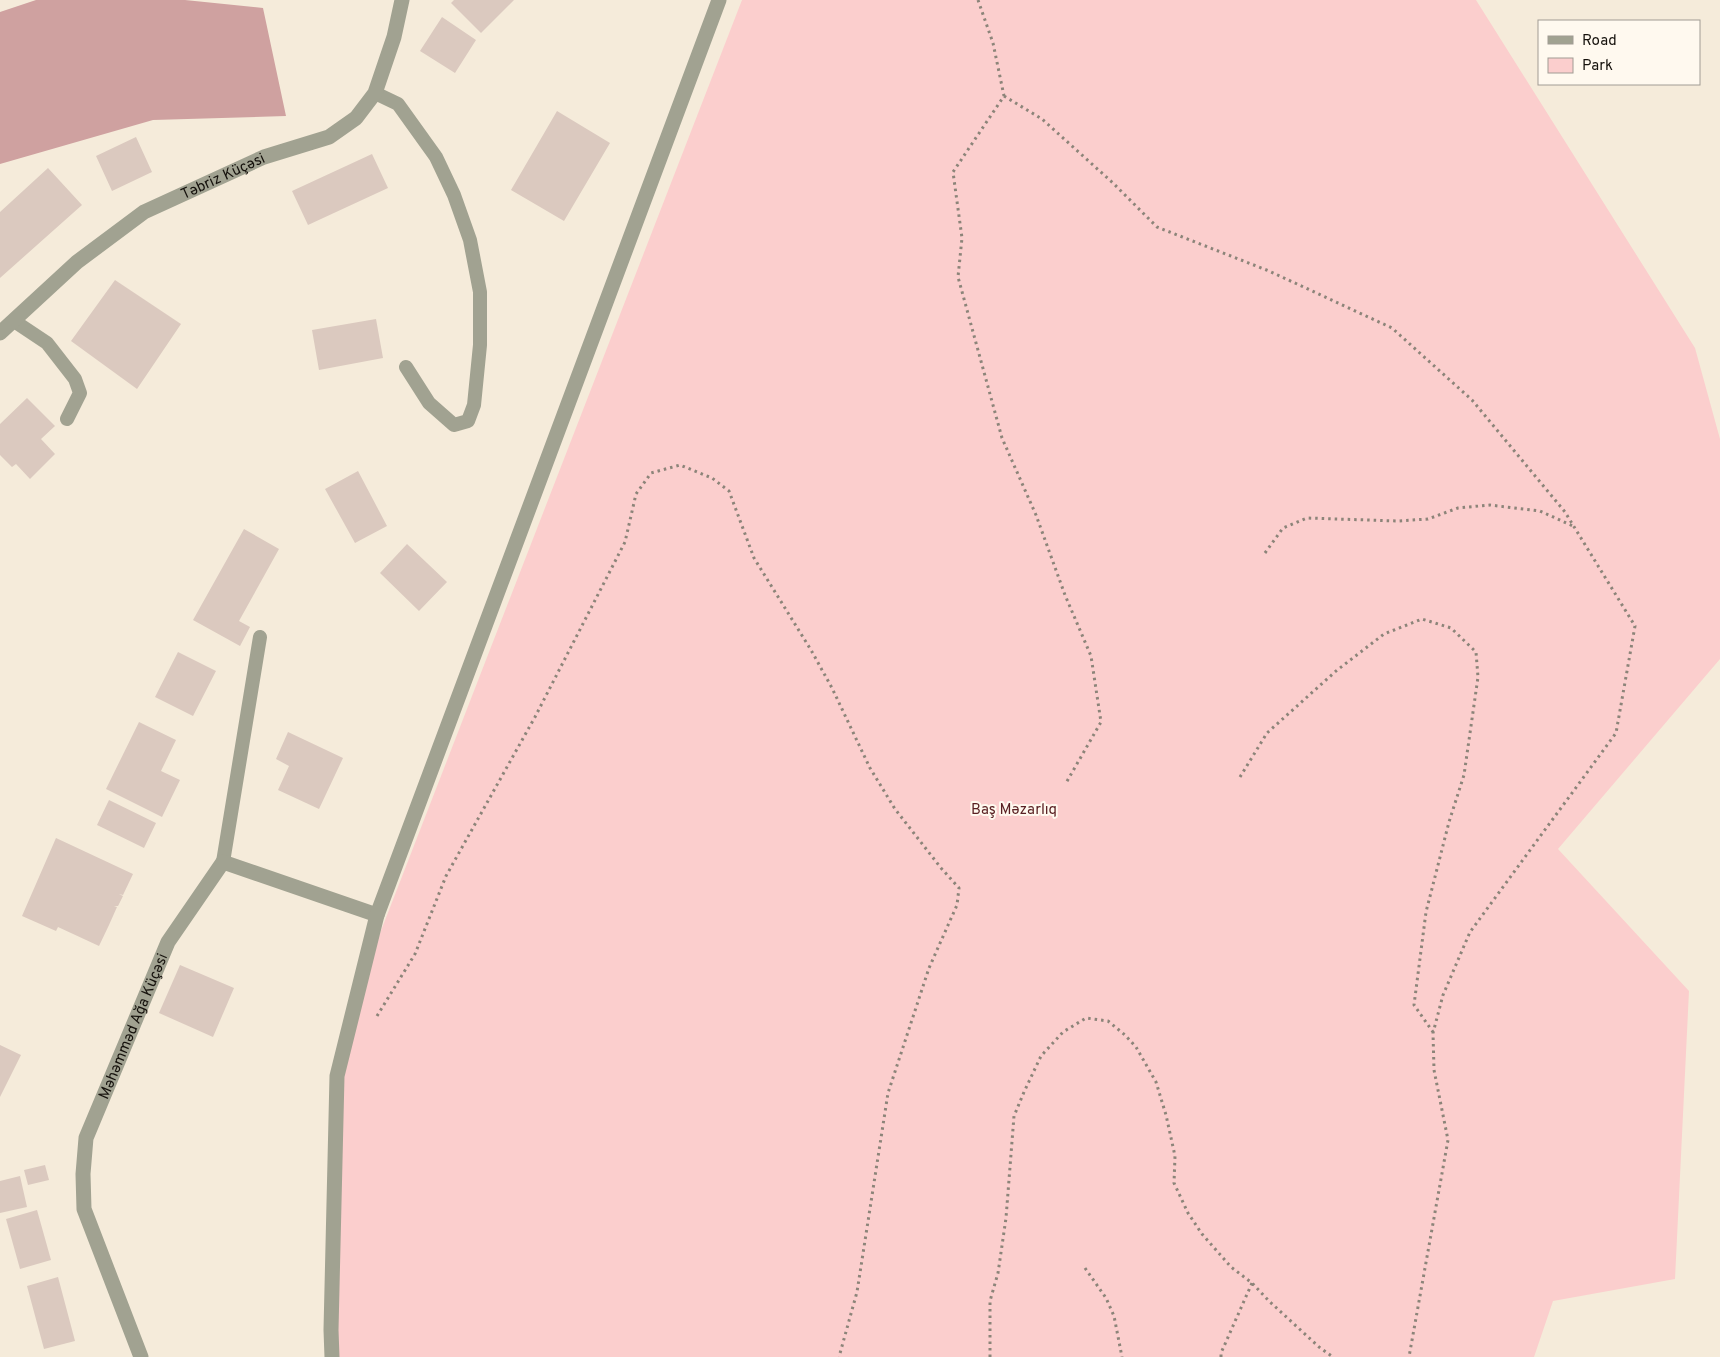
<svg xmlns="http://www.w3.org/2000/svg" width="1720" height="1357" font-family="Overpass,sans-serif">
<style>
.green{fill:#fbcecd}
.forest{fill:#cfa1a0}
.building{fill:#dbc9bf}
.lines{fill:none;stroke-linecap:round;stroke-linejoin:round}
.path{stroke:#8c8479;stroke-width:3;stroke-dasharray:2.5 4;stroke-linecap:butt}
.service{stroke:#a1a291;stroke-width:14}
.minor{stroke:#a1a291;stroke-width:15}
.tertiary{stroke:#a1a291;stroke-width:15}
.labels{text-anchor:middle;stroke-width:4;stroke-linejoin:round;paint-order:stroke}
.street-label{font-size:15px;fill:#15110c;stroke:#fff9ef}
.park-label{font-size:15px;fill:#5a2123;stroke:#fff9ef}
</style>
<rect width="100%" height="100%" fill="#f5ebda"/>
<path class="green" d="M742,0H1476L1695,348L1720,439V659L1558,849L1689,991L1675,1279L1553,1301L1534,1357H337L339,1107L348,1047L377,941Z"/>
<path class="forest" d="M36,0H185L263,8L286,116L153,120L0,164V12Z"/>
<path class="building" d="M454,0H514L481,33L451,3Z
M442,17L476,40L455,73L420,51Z
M557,111L610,143L564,221L511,190Z
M136,137L152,172L112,191L96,156Z
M372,154L388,188L308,225L292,191Z
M48,168L82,205L0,278V212Z
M115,280L181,324L137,389L71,341Z
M376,319L383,358L319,370L312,330Z
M27,398L55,426L41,439L55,454L30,479L16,464L12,467L0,455V424Z
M358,471L387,526L355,543L325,489Z
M244,529L279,549L239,621L250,627L240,646L193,620Z
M407,544L447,582L419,611L380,573Z
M178,652L216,671L193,716L155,697Z
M139,722L176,740L161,771L180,780L162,817L106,789Z
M288,732L343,758L319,809L278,790L289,766L276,759Z
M109,800L156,823L144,848L97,825Z
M56,838L133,874L123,895L119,894L123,896L118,906H114L117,907L109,925L105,923L109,925L99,946L58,927L56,931L22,916Z
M180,965L234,988L213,1037L159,1013Z
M0,1045L21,1055L0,1097Z
M45,1165L49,1180L28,1185L24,1170Z
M20,1176L27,1207L0,1213V1181Z
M37,1210L51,1260L20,1269L6,1219Z
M58,1277L75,1341L44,1349L27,1286Z"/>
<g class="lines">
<path class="path" d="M978,0L993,43L1004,96L953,172L962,238L958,277L1002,438L1036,515L1065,595L1091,656L1101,722L1066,783
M1004,96L1042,119L1113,183L1157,227L1269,271L1392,328L1472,400L1565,512L1635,626L1616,733L1470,932L1443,995L1433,1033L1434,1070L1448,1140L1409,1357
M1265,553L1283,528L1307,518L1398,521L1428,519L1458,508L1490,505L1540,511L1573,526
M1240,777L1267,733L1336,671L1384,634L1422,619L1451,628L1476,652L1478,677L1464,775L1449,822L1426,912L1414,1005L1433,1032
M377,1016L415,954L446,876L535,717L625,542L636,494L651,473L680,465L712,478L729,491L754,558L811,650L832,688L870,768L895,809L941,868L959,888L957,905L929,968L888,1093L857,1292L839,1357
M1085,1268L1106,1298L1114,1316L1122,1357
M990,1357V1301L998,1273L1006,1218L1014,1116L1024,1092L1041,1056L1063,1032L1086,1018L1108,1021L1125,1035L1136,1047L1156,1082L1166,1115L1175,1156L1174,1183L1188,1213L1202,1234L1231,1267L1252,1283L1269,1301L1319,1347L1333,1357
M1221,1357V1353L1252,1283"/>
<path class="service" d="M375,93L398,104L436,157L454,195L470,240L480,292V345L474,405L468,421L454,425L429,403L406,367
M14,321L47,343L75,379L80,393L67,419
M223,862L260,637"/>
<path class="minor" id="s1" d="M141,1357L84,1209L83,1174L86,1138L168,942L223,862L377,915"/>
<g class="tertiary">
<path id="s2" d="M0,333L77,262L144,212L264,157L329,137L356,118L375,93L394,37L402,0"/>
<path d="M332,1357L331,1330L337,1076L377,915L719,0"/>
</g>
</g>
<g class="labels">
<g class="street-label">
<text dy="5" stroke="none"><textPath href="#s2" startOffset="275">Təbriz Küçəsi</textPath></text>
<text dy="5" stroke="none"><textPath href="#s1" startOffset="351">Məhəmməd Ağa Küçəsi</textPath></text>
</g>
<g class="park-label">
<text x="1014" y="814">Baş Məzarlıq</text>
</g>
</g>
<rect x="1538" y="20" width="162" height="65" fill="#fff9ef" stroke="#a19c94"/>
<rect x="1548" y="36" width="25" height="8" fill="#a1a291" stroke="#a19c94"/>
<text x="1582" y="45" font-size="15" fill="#15110c">Road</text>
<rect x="1548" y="58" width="25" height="15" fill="#fbcecd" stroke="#a19c94"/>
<text x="1582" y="70" font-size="15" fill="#15110c">Park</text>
</svg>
